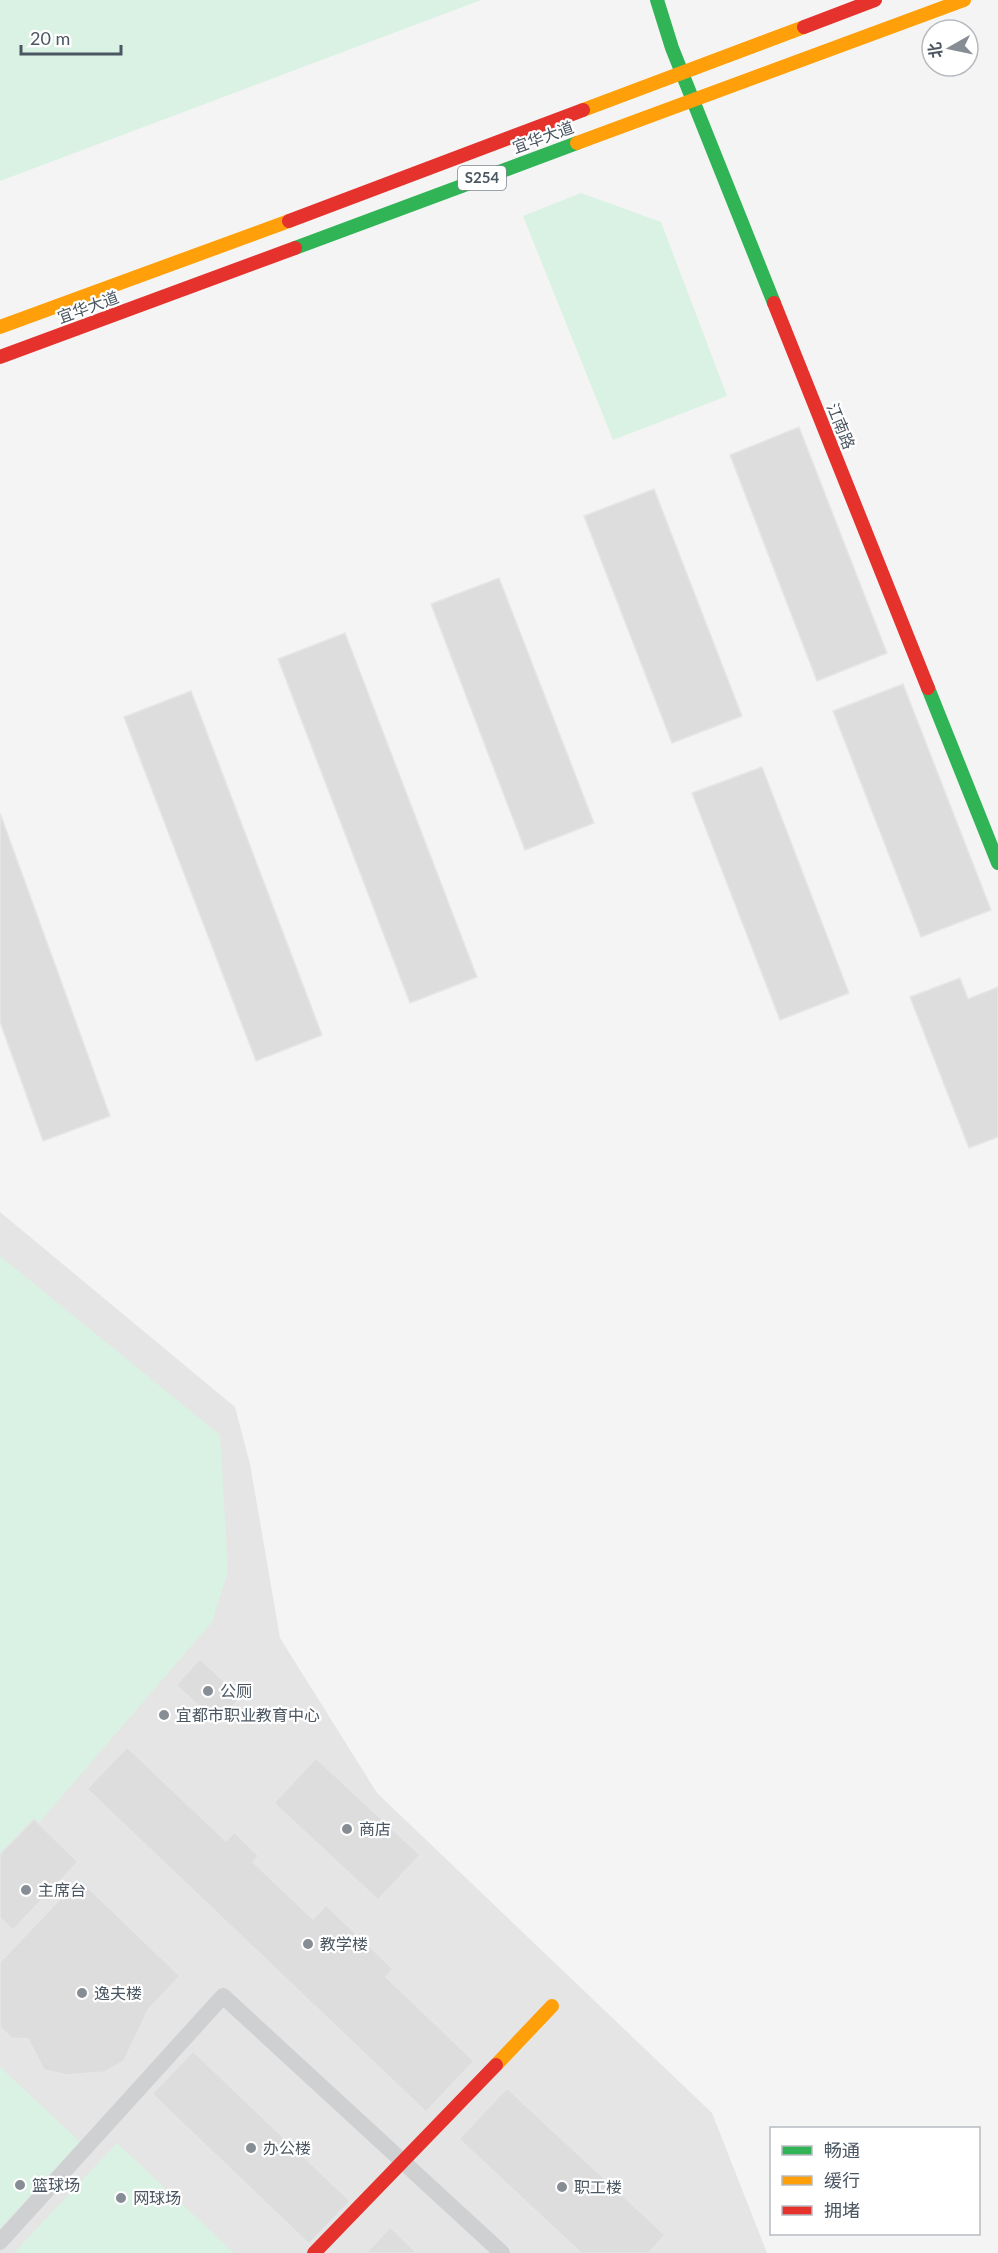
<svg xmlns="http://www.w3.org/2000/svg" width="998" height="2253" font-family="Lato,'Noto Sans SC',sans-serif">
<style>
.education{fill:#e6e5e6}
.green{fill:#d9f2e3}
.building{fill:#ddddde;stroke:#e5e6e7;stroke-width:1.5}
.lines{fill:none;stroke-linecap:round;stroke-linejoin:round}
.lane{stroke:#ced0d2;stroke-width:16}
.fast{stroke:#30b455;stroke-width:14}
.slow{stroke:#ff9f0a;stroke-width:14}
.jam{stroke:#e5322d;stroke-width:14}
.poi-dot{fill:#868d94;stroke:#fff;stroke-width:2}
.labels{text-anchor:middle;stroke-width:4.5;stroke-linejoin:round;paint-order:stroke}
.shield{fill:#fff;stroke:#808990;stroke-width:1.5}
.shield-label{font-size:15px;font-weight:bold;fill:#4a5661}
.street-label{font-size:16px;fill:#4a5661;stroke:#fff}
.poi-label{font-size:16px;fill:#4a5661;stroke:#fff;text-anchor:start}
</style>
<rect width="100%" height="100%" fill="#f4f4f4"/>
<path class="education" d="M0,1212L235,1407L250,1464L280,1638L377,1793L712,2113L767,2253H0Z"/>
<path class="green" d="M0,0H481L0,181Z
M581,193L661,222L727,396L613,440L523,216Z
M0,1256L220,1435L228,1571L212,1622L0,1868Z
M0,2067L80,2142L0,2228Z
M117,2143L234,2253H14Z"/>
<path class="building" d="M799,427L887,653L817,681L730,455Z
M654,489L742,716L672,743L584,516Z
M499,578L594,823L525,850L431,604Z
M345,633L477,977L410,1003L278,659Z
M903,684L991,910L921,937L833,711Z
M191,691L322,1035L256,1061L124,717Z
M762,767L849,993L780,1020L692,793Z
M0,813L110,1116L43,1141L0,1022Z
M960,978L968,999L998,987V1137L969,1148L910,997Z
M200,1659L241,1697L217,1723L176,1685Z
M127,1747L226,1841L234,1832L259,1856L253,1862L313,1919L326,1905L393,1969L386,1977L474,2061L426,2112L87,1789Z
M316,1758L420,1855L378,1900L274,1803Z
M34,1819L78,1862L13,1930L0,1918V1854Z
M79,1879L180,1976L148,2010L124,2061L105,2072L67,2075L44,2070L28,2039L11,2038L0,2027V1962Z
M193,2051L350,2201L309,2244L152,2094Z
M507,2088L665,2235L649,2253H581L459,2139Z
M390,2227L417,2253H366Z"/>
<g class="lines">
<path class="lane" d="M0,2242L223,1996L502,2253"/>
<path class="fast" d="M657,0L672,48L774,303
M295,248L577,143
M928,688L998,863"/>
<path class="slow" d="M583,110L804,27
M577,143L964,0
M0,327L289,221
M496,2065L552,2006"/>
<path class="jam" d="M804,27L875,0
M289,221L583,110
M774,303L928,688
M0,357L295,248
M314,2253L496,2065"/>
</g>
<g class="poi-dot">
<circle cx="208" cy="1691" r="6"/>
<circle cx="164" cy="1715" r="6"/>
<circle cx="347" cy="1829" r="6"/>
<circle cx="26" cy="1890" r="6"/>
<circle cx="308" cy="1944" r="6"/>
<circle cx="82" cy="1993" r="6"/>
<circle cx="251" cy="2148" r="6"/>
<circle cx="20" cy="2185" r="6"/>
<circle cx="562" cy="2187" r="6"/>
<circle cx="121" cy="2198" r="6"/>
</g>
<g class="labels">
<rect class="shield" x="458" y="166" width="48" height="24" rx="4.5"/>
<g class="shield-label">
<text x="482" y="183">S254</text>
</g>
<g class="street-label">
<text transform="translate(543 137) rotate(-20)" y="6">宜华大道</text>
<text transform="translate(88 307) rotate(-20)" y="6">宜华大道</text>
<text transform="translate(841 426) rotate(68)" y="6">江南路</text>
</g>
<g class="poi-label">
<text x="220" y="1697">公厕</text>
<text x="176" y="1721">宜都市职业教育中心</text>
<text x="359" y="1835">商店</text>
<text x="38" y="1896">主席台</text>
<text x="320" y="1950">教学楼</text>
<text x="94" y="1999">逸夫楼</text>
<text x="263" y="2154">办公楼</text>
<text x="32" y="2191">篮球场</text>
<text x="574" y="2193">职工楼</text>
<text x="133" y="2204">网球场</text>
</g>
</g>
<rect x="770" y="2127" width="210" height="108" fill="#ffffff" stroke="#b7bbc0" stroke-width="1.5"/>
<rect x="782" y="2146" width="30" height="9" fill="#30b455" stroke="#b7bbc0" stroke-width="1.5"/>
<text x="824" y="2157" font-size="18" fill="#4a5661">畅通</text>
<rect x="782" y="2176" width="30" height="9" fill="#ff9f0a" stroke="#b7bbc0" stroke-width="1.5"/>
<text x="824" y="2187" font-size="18" fill="#4a5661">缓行</text>
<rect x="782" y="2206" width="30" height="9" fill="#e5322d" stroke="#b7bbc0" stroke-width="1.5"/>
<text x="824" y="2217" font-size="18" fill="#4a5661">拥堵</text>
<g transform="translate(950 48) rotate(261)"><circle r="28" fill="#ffffff" stroke="#b7bbc0" stroke-width="1.5"/>
<path d="M0-4.5L10 22L0 15L-10 22Z" fill="#868d94"/>
<text y="-9" font-size="16" font-weight="bold" text-anchor="middle" fill="#4a5661">北</text>
</g>
<path d="M21 45v9h100v-9" fill="none" stroke="#4a5661" stroke-width="3"/>
<text x="30" y="45" font-size="18" fill="#4a5661" stroke="#ffffff" stroke-width="4.5" paint-order="stroke">20 m</text>
</svg>
